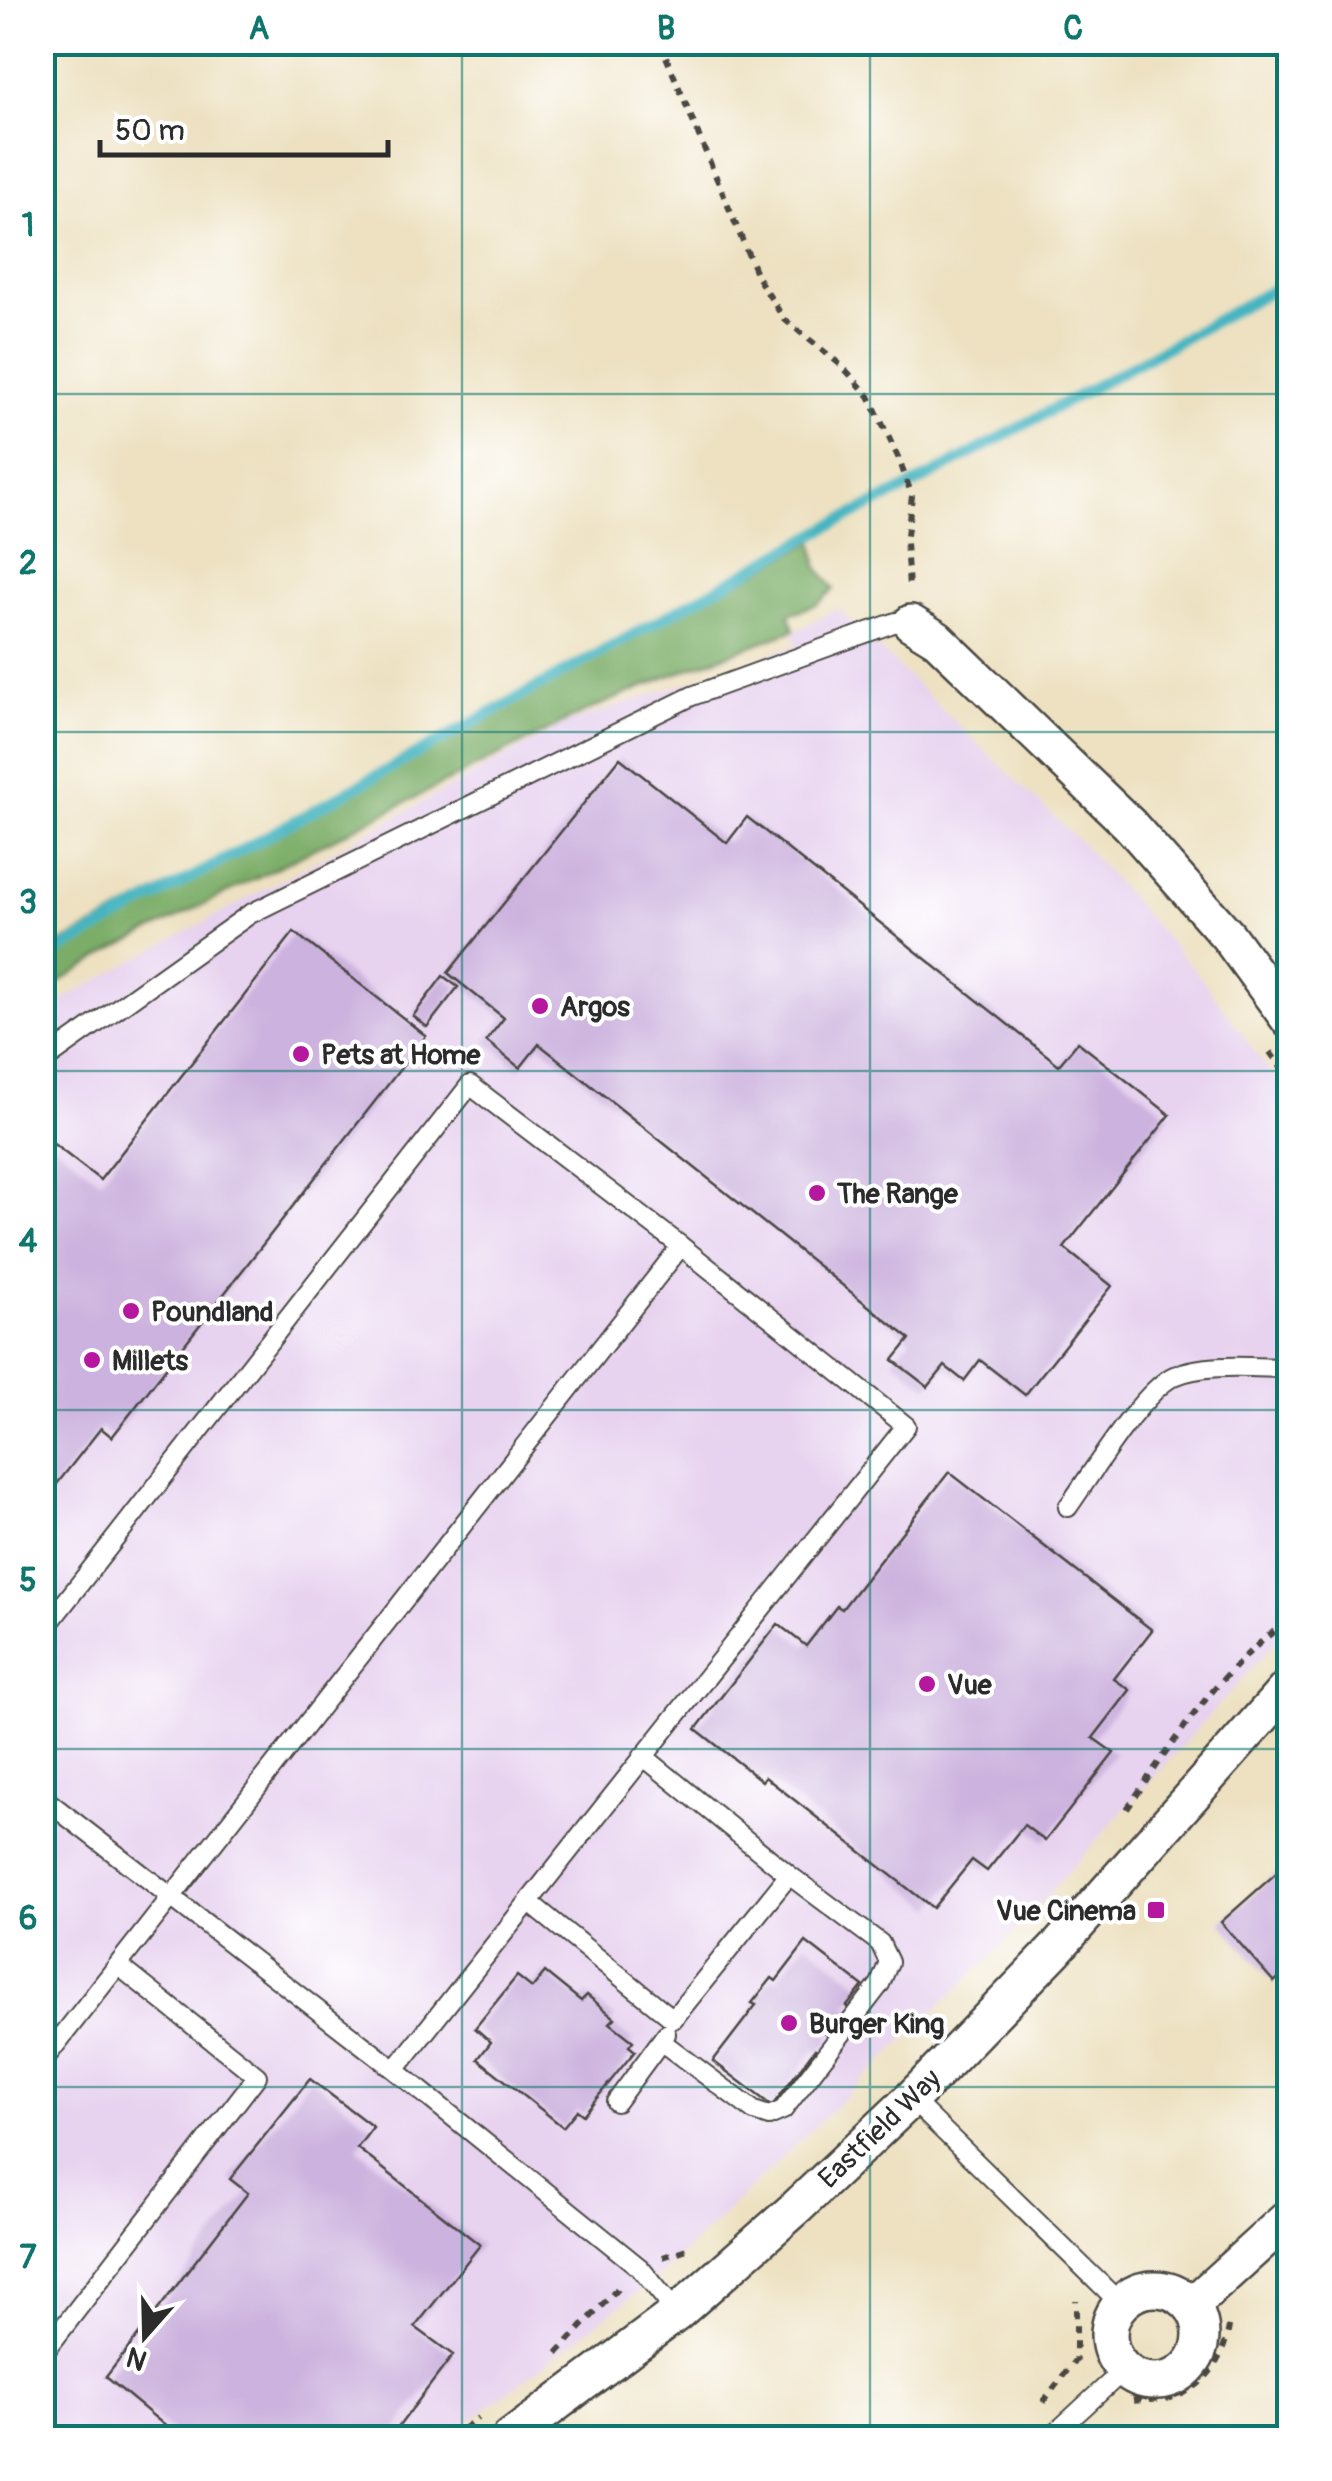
<svg xmlns="http://www.w3.org/2000/svg" width="1332" height="2481" font-family="Pangolin,sans-serif">
<style>
.built{fill:#e7d2ef}
.forest{fill:#7bad68;stroke:#536c4a;stroke-width:2.5}
.lines{fill:none;stroke-linecap:round;stroke-linejoin:round}
.stream{stroke:#47b5c1;stroke-width:11}
.building{fill:#ccb2de}
.service-casing{stroke:#484642;stroke-width:22}
.minor-casing{stroke:#484642;stroke-width:40}
.path{stroke:#484642;stroke-width:6;stroke-dasharray:8 8;stroke-linecap:butt}
.service{stroke:#fff;stroke-width:18}
.minor{stroke:#fff;stroke-width:35}
.grid{fill:none;stroke:#0f766e;stroke-width:2.5;stroke-opacity:0.55}
.poi-dot{fill:#b5179e;stroke:#fff;stroke-width:4}
.labels{text-anchor:middle;stroke-width:8;stroke-linejoin:round;paint-order:stroke}
.poi-label{font-size:28px;font-weight:bold;fill:#2b2b2b;stroke:#fff;text-anchor:start}
.street-label{font-size:28px;fill:#2b2b2b;stroke:#fff}
.neatline{fill:none;stroke:#0f766e;stroke-width:4}
.grid-label{font-size:32px;text-anchor:middle;font-weight:bold;fill:#0f766e}
</style>
<rect width="100%" height="100%" fill="#fff"/>
<filter id="ink" filterUnits="userSpaceOnUse"><feTurbulence type="fractalNoise" baseFrequency=".01" numOctaves="2"/><feDisplacementMap in="SourceGraphic" scale="20" xChannelSelector="R" yChannelSelector="G"/><feConvolveMatrix kernelMatrix="1 2 1 2 8 2 1 2 1" color-interpolation-filters="sRGB"/></filter>
<filter id="wash" filterUnits="userSpaceOnUse"><feTurbulence type="fractalNoise" baseFrequency=".0048" numOctaves="4" result="noise"/><feDisplacementMap in="SourceGraphic" scale="40" xChannelSelector="R" yChannelSelector="G"/><feGaussianBlur stdDeviation="2.25" result="paint"/><feColorMatrix in="noise" values="0 0 0 0 0 0 0 0 0 0 0 0 0 0 0 0 0 1.4 0 .05"/><feComposite in="paint" operator="in"/></filter>
<g filter="url(#wash)">
<rect width="100%" height="100%" fill="#ede1c1"/>
<path class="built" d="M837,608L1082,844L1198,974L1289,1098V1627L997,1951L660,2275L448,2438H43L42,1014L69,996L566,724L797,645L793,633Z"/>
<path class="forest" d="M814,541L817,566L834,589L818,604L789,614L794,630L669,676L591,709L109,952L43,992V953Z"/>
<g class="lines">
<path class="stream" d="M42,960L830,526L919,482L1290,280"/>
</g>
<g id="blocks">
<path class="building" d="M620,758L727,843L747,817L1059,1065L1078,1042L1170,1115L1064,1248L1112,1286L1025,1395L980,1360L964,1381L945,1366L928,1387L893,1360L910,1339L539,1044L520,1068L486,1041L504,1018L448,973Z
M294,932L426,1036L112,1437L101,1428L42,1503V1135L100,1180Z
M443,976L458,987L427,1027L413,1016Z
M949,1472L1152,1630L1114,1679L1130,1690L1093,1738L1114,1753L1045,1841L1024,1825L987,1871L972,1860L933,1908L765,1777L762,1781L696,1729L778,1624L806,1646L837,1606L842,1609Z
M1290,1861V1968L1274,1982L1221,1922Z
M806,1942L863,1986L847,2006L852,2010L841,2025L836,2021L826,2034L831,2038L820,2052L815,2049L772,2106L713,2061L756,2005L752,2003L772,1978L776,1981Z
M545,1972L581,2001L587,1995L615,2018L610,2023L633,2041L629,2046L635,2051L583,2115L577,2110L563,2127L478,2059L491,2042L475,2028L517,1976L532,1988Z
M310,2079L373,2127L357,2148L480,2245L415,2327L453,2355L390,2438H180L106,2377L248,2193L230,2179Z"/>
</g>
</g>
<g filter="url(#ink)">
<use href="#blocks" fill-opacity="0" stroke="#484642" stroke-width="2.5"/>
<g class="lines">
<defs>
<path id="service" d="M42,1062L250,914L692,696L896,622L911,623
M1068,1507C1091,1475 1142,1391 1174,1376C1204,1362 1257,1368 1290,1368
M42,1632L470,1085L681,1246L906,1426L395,2070
M42,1797L395,2070L640,2268L677,2313
M530,1903L673,2019L789,1875L643,1756
M662,2042L754,2111L769,2116L783,2110L880,1984L889,1962L880,1943L789,1875
M42,2062L681,1246
M911,2099L1121,2304
M616,2102L666,2034
M42,2355L257,2076L119,1966
M1052,2436L1125,2369"/>
<path id="minor" d="M911,623L937,639L1130,825L1228,936L1290,1021
M1109 2335a46 46 0 1 1 92 0a46 46 0 1 1-92 0Z
M1191,2306L1290,2216
M510,2438L677,2313L797,2207L911,2099L1056,1949L1290,1685"/>
</defs>
<use href="#service" class="service-casing"/>
<use href="#minor" class="minor-casing"/>
<path class="path" d="M660,42L758,278L784,319L842,366L869,396L899,459L912,496L906,543L909,587
M1270,1052L1290,1080
M1127,1809C1173,1742 1221,1666 1290,1620
M663,2257L693,2247
M557,2353L620,2286
M1133,2401C1146,2399 1162,2401 1174,2397C1209,2386 1226,2353 1230,2320
M1043,2402L1076,2359V2300
M451,2438L478,2418"/>
<use href="#service" class="service"/>
<use href="#minor" class="minor"/>
</g>
</g>
<path class="grid" d="M462,42V2438M870,42V2438M42,394H1290M42,732H1290M42,1071H1290M42,1410H1290M42,1749H1290M42,2087H1290"/>
<g class="poi-dot">
<circle cx="540" cy="1006" r="10"/>
<circle cx="301" cy="1054" r="10"/>
<circle cx="817" cy="1193" r="10"/>
<circle cx="131" cy="1311" r="10"/>
<circle cx="92" cy="1360" r="10"/>
<circle cx="927" cy="1684" r="10"/>
<rect x="1146" y="1900" width="20" height="20" rx="5"/>
<circle cx="789" cy="2023" r="10"/>
</g>
<g class="labels">
<g class="poi-label">
<text x="560" y="1016">Argos</text>
<text x="321" y="1064">Pets at Home</text>
<text x="837" y="1203">The Range</text>
<text x="151" y="1321">Poundland</text>
<text x="112" y="1370">Millets</text>
<text x="947" y="1694">Vue</text>
<text x="1136" y="1920" text-anchor="end">Vue Cinema</text>
<text x="809" y="2033">Burger King</text>
</g>
<g class="street-label">
<text transform="translate(879 2128) rotate(-44)" y="10">Eastfield Way</text>
</g>
</g>
<rect width="1332" height="2481" fill="none" stroke="#fff" stroke-width="110"/>
<g transform="translate(145 2336) rotate(200)" stroke="#ffffff" stroke-width="8" paint-order="stroke">
<path d="M0-8L18 38L0 25L-18 38Z" fill="#2b2b2b"/>
<text y="-15" font-size="28" font-weight="bold" text-anchor="middle" fill="#2b2b2b">N</text>
</g>
<path d="M100 140v15h288v-15" fill="none" stroke="#2b2b2b" stroke-width="5"/>
<text x="115" y="140" font-size="30" fill="#2b2b2b" stroke="#ffffff" stroke-width="8" paint-order="stroke">50 m</text>
<rect x="55" y="55" width="1222" height="2371" class="neatline"/>
<g class="grid-label">
<text x="259" y="39">A</text>
<text x="666" y="39">B</text>
<text x="1073" y="39">C</text>
<text x="28" y="236">1</text>
<text x="28" y="574">2</text>
<text x="28" y="913">3</text>
<text x="28" y="1252">4</text>
<text x="28" y="1591">5</text>
<text x="28" y="1929">6</text>
<text x="28" y="2268">7</text>
</g>
</svg>
